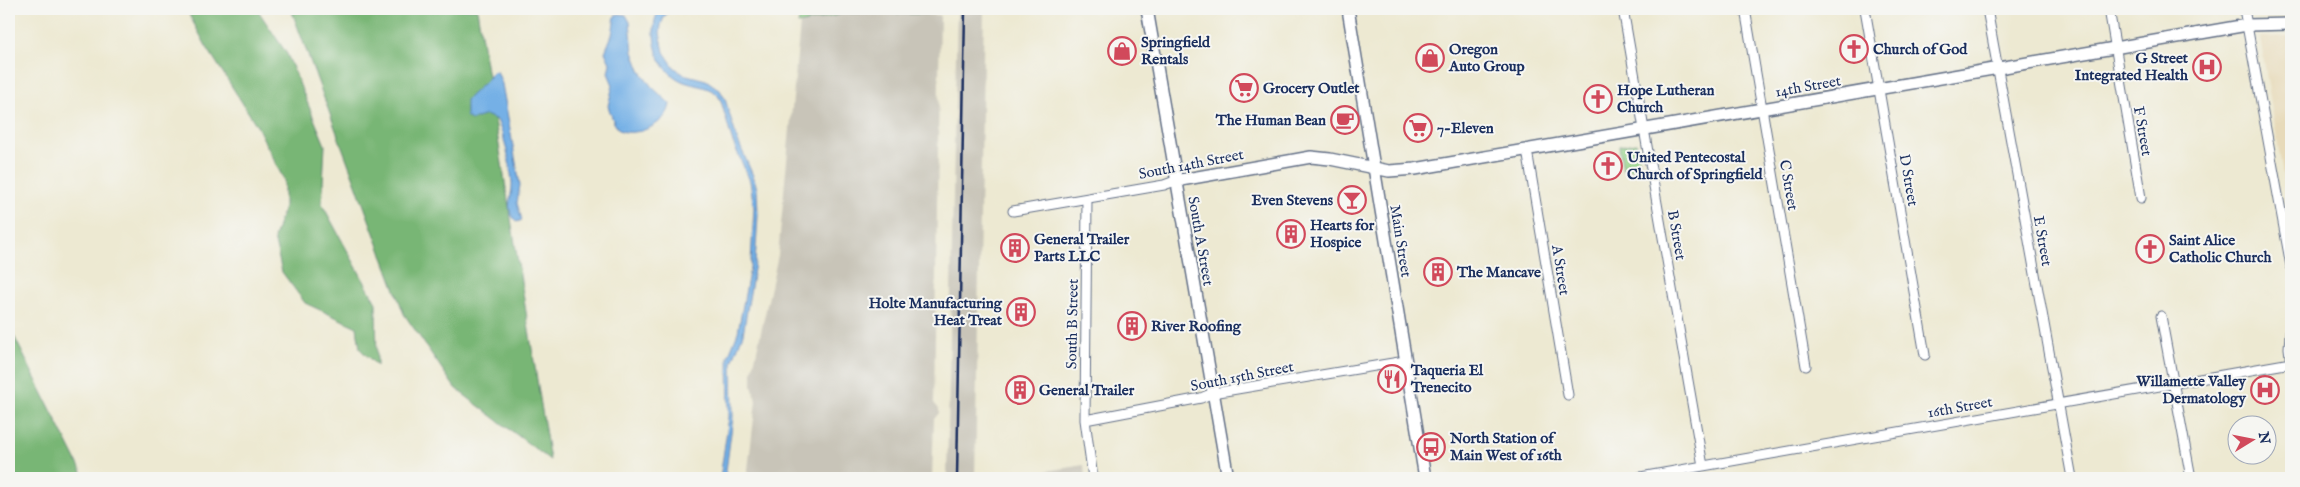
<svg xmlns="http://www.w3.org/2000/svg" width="2300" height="487" font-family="'IM FELL English',serif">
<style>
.built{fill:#e7daba}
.industrial{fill:#c8c4b8}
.green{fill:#96d489;stroke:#588274}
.forest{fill:#78b675;stroke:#4a726a}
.water{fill:#74b0e6;stroke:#4870a2}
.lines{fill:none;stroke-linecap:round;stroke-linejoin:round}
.minor-casing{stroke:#647087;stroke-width:11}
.major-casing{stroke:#647087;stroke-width:14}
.minor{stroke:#fff;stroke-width:9}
.major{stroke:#fff;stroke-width:11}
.rail{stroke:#1b2f5e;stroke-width:2.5}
.labels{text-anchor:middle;stroke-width:4;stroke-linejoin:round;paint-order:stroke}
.poi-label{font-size:15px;font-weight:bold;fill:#1b2f5e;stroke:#f6f6f2;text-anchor:start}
.street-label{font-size:15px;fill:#1b2f5e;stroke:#f6f6f2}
</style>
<rect width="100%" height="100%" fill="#f6f6f2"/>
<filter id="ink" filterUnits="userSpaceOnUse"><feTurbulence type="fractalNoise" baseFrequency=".02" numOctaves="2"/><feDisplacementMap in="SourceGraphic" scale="10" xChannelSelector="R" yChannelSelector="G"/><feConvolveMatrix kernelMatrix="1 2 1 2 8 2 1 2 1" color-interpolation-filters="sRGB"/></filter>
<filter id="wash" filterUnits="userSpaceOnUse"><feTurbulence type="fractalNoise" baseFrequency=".0096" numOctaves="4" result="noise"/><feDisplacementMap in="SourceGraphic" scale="20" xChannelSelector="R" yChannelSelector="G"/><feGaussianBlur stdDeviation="1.12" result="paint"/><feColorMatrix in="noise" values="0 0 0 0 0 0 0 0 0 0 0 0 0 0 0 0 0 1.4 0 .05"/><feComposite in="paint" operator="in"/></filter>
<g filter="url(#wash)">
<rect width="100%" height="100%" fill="#ede9d2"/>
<path class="built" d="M2288,36L2291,38V223L2260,37Z"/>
<path class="industrial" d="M957,9H984L975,478H947Z
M853,12L940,15L934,403L939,409V413L934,419L932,478H747L756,401L752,385V373L778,255L800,24L828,16Z
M1084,465L1085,478H1001Z"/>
<path class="green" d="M825,9H922L928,11L927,14L846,13L798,24L799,20Z
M1636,143L1640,167L1623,170L1619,146Z"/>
<path class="forest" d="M186,9H257L287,54L325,145L322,204L376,303L377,366L360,349L357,327L305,303L282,272L274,238L284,207V180L257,126L206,46Z
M291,9H477L550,460L455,388L404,314Z
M9,326L85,478H9Z"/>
<path class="water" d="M661,9H672L664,17L661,25L660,33L664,52L674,67L683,74L706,80L720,90L725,99L737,139L754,178L757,189L758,215L755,263L743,334L732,362L733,417L725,478H720L729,417L728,357L738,332L751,262L754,208L750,181L732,140L721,101L717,94C707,86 695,86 684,82C664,74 655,54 654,35C654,25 654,16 661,9Z
M620,14L626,15L630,22L633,52L640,70L651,86L670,104C668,124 636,138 619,130L614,123L608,106L613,85L608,73L610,63L605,52L612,35L615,16Z
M497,71L502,84L520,185L517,203L522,220L517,222C503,209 513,197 512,182C510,162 505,138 497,120L486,115L471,120L466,116V100L486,81L493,72Z"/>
</g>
<g filter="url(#ink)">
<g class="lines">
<defs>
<path id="minor" d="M1623,9L1703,466
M1745,9L1806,366
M1865,9L1925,355
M1987,9L2072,478
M2109,9L2141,198
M2244,9L2291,266
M1527,150L1568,395
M1087,199L1085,420L1093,478
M1013,211L1164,185L1175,181
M2161,316L2191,478
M2291,321L2289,348L2291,364
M1085,420L1201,398L1213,393L1405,361
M1635,478L2291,363"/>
<path id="major" d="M1147,9L1228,478
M1348,9L1425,478
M1175,181L1311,157L1330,159L1389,171L1415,169L2247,25L2291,24"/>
</defs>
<use href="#minor" class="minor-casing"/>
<use href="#major" class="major-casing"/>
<use href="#minor" class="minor"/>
<use href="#major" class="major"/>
<path class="rail" d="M957,478L965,9"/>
</g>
</g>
<defs>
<symbol id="church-ring" viewBox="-11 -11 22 22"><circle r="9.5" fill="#f6f6f2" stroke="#d1495b" stroke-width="1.5"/><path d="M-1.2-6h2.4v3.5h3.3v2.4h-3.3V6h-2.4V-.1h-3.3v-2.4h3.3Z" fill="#d1495b"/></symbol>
<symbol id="shop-ring" viewBox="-11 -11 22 22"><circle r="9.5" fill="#f6f6f2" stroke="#d1495b" stroke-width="1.5"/><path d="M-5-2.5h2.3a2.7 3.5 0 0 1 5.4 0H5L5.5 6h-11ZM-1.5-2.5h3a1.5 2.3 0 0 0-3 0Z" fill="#d1495b"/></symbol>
<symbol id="hospital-ring" viewBox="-11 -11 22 22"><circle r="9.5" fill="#f6f6f2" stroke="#d1495b" stroke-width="1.5"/><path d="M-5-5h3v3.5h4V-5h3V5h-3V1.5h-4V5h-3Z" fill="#d1495b"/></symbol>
<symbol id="supermarket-ring" viewBox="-11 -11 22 22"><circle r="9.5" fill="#f6f6f2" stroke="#d1495b" stroke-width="1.5"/><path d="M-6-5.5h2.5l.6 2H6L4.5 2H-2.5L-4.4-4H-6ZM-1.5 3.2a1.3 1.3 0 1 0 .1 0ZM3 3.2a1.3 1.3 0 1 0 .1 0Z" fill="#d1495b"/></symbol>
<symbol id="cafe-ring" viewBox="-11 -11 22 22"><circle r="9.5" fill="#f6f6f2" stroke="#d1495b" stroke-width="1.5"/><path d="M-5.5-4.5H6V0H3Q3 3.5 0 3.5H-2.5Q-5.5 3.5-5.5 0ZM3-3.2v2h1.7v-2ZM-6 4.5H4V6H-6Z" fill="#d1495b"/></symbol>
<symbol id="bar-ring" viewBox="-11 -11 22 22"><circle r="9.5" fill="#f6f6f2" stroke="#d1495b" stroke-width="1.5"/><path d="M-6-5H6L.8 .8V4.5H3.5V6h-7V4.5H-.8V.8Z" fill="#d1495b"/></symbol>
<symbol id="building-ring" viewBox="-11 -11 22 22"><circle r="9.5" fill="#f6f6f2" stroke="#d1495b" stroke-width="1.5"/><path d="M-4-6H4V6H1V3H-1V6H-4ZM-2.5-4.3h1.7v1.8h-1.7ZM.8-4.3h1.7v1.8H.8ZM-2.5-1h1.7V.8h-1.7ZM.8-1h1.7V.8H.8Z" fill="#d1495b"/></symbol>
<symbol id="restaurant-ring" viewBox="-11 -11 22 22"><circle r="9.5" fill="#f6f6f2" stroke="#d1495b" stroke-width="1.5"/><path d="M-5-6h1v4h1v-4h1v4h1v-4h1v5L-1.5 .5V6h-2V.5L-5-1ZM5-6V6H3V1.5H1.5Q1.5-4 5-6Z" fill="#d1495b"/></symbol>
<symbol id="bus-ring" viewBox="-11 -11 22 22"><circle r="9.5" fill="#f6f6f2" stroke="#d1495b" stroke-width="1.5"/><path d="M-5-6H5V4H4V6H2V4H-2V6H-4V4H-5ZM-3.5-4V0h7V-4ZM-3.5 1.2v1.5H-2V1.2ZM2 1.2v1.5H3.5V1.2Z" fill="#d1495b"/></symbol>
</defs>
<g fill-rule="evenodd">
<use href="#church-ring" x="1838" y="33" width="32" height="32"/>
<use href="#shop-ring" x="1106" y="35" width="32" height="32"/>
<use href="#shop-ring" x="1414" y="42" width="32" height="32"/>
<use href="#hospital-ring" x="2191" y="51" width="32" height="32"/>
<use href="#supermarket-ring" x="1228" y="72" width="32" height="32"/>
<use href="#church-ring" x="1582" y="83" width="32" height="32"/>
<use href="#cafe-ring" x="1329" y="104" width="32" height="32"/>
<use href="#supermarket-ring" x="1402" y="112" width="32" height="32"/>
<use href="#church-ring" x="1592" y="150" width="32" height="32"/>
<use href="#bar-ring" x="1336" y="184" width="32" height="32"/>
<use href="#building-ring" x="1275" y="218" width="32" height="32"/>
<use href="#building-ring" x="999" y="232" width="32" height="32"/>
<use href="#church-ring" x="2134" y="233" width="32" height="32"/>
<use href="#building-ring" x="1422" y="256" width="32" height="32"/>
<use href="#building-ring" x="1005" y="296" width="32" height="32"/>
<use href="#building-ring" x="1116" y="310" width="32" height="32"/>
<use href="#restaurant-ring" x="1376" y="363" width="32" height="32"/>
<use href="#building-ring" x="1004" y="374" width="32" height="32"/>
<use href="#hospital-ring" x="2249" y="374" width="32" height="32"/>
<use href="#bus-ring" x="1415" y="431" width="32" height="32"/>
</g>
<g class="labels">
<g class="poi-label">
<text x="1141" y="47">Springfield<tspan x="1141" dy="17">Rentals</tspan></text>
<text x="1449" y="54">Oregon<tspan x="1449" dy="17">Auto Group</tspan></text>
<text x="1873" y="54">Church of God</text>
<text x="2188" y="63" text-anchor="end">G Street<tspan x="2188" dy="17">Integrated Health</tspan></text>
<text x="1263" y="93">Grocery Outlet</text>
<text x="1617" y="95">Hope Lutheran<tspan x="1617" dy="17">Church</tspan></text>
<text x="1326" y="125" text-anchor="end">The Human Bean</text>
<text x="1437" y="133">7-Eleven</text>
<text x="1627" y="162">United Pentecostal<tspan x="1627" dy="17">Church of Springfield</tspan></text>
<text x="1333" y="205" text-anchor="end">Even Stevens</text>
<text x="1310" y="230">Hearts for<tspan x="1310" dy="17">Hospice</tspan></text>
<text x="1034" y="244">General Trailer<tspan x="1034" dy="17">Parts LLC</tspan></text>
<text x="2169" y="245">Saint Alice<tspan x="2169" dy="17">Catholic Church</tspan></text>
<text x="1457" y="277">The Mancave</text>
<text x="1002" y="308" text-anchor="end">Holte Manufacturing<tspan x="1002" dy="17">Heat Treat</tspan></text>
<text x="1151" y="331">River Roofing</text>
<text x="1411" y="375">Taqueria El<tspan x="1411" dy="17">Trenecito</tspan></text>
<text x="2246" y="386" text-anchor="end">Willamette Valley<tspan x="2246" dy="17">Dermatology</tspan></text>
<text x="1039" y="395">General Trailer</text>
<text x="1450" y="443">North Station of<tspan x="1450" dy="17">Main West of 16th</tspan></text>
</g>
<g class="street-label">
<text transform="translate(1808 86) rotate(-10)" y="5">14th Street</text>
<text transform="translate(2143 131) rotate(80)" y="5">F Street</text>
<text transform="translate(1191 164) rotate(-11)" y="5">South 14th Street</text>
<text transform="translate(1909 180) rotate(80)" y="5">D Street</text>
<text transform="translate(1789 185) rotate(80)" y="5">C Street</text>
<text transform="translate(1677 235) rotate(80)" y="5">B Street</text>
<text transform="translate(1201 241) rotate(80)" y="5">South A Street</text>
<text transform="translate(1401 241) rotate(81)" y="5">Main Street</text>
<text transform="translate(2043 241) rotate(80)" y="5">E Street</text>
<text transform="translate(1561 270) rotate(81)" y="5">A Street</text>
<text transform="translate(1072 324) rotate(-89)" y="5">South B Street</text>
<text transform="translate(1242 376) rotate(-11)" y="5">South 15th Street</text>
<text transform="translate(1960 407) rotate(-10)" y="5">16th Street</text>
</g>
</g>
<rect width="2300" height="487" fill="none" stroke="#f6f6f2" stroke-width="30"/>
<g transform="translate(2252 440) rotate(80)"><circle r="24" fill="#f6f6f2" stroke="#9ea6b7"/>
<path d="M0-4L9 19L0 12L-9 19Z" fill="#d1495b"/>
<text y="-8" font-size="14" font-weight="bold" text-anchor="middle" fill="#1b2f5e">N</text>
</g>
</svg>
